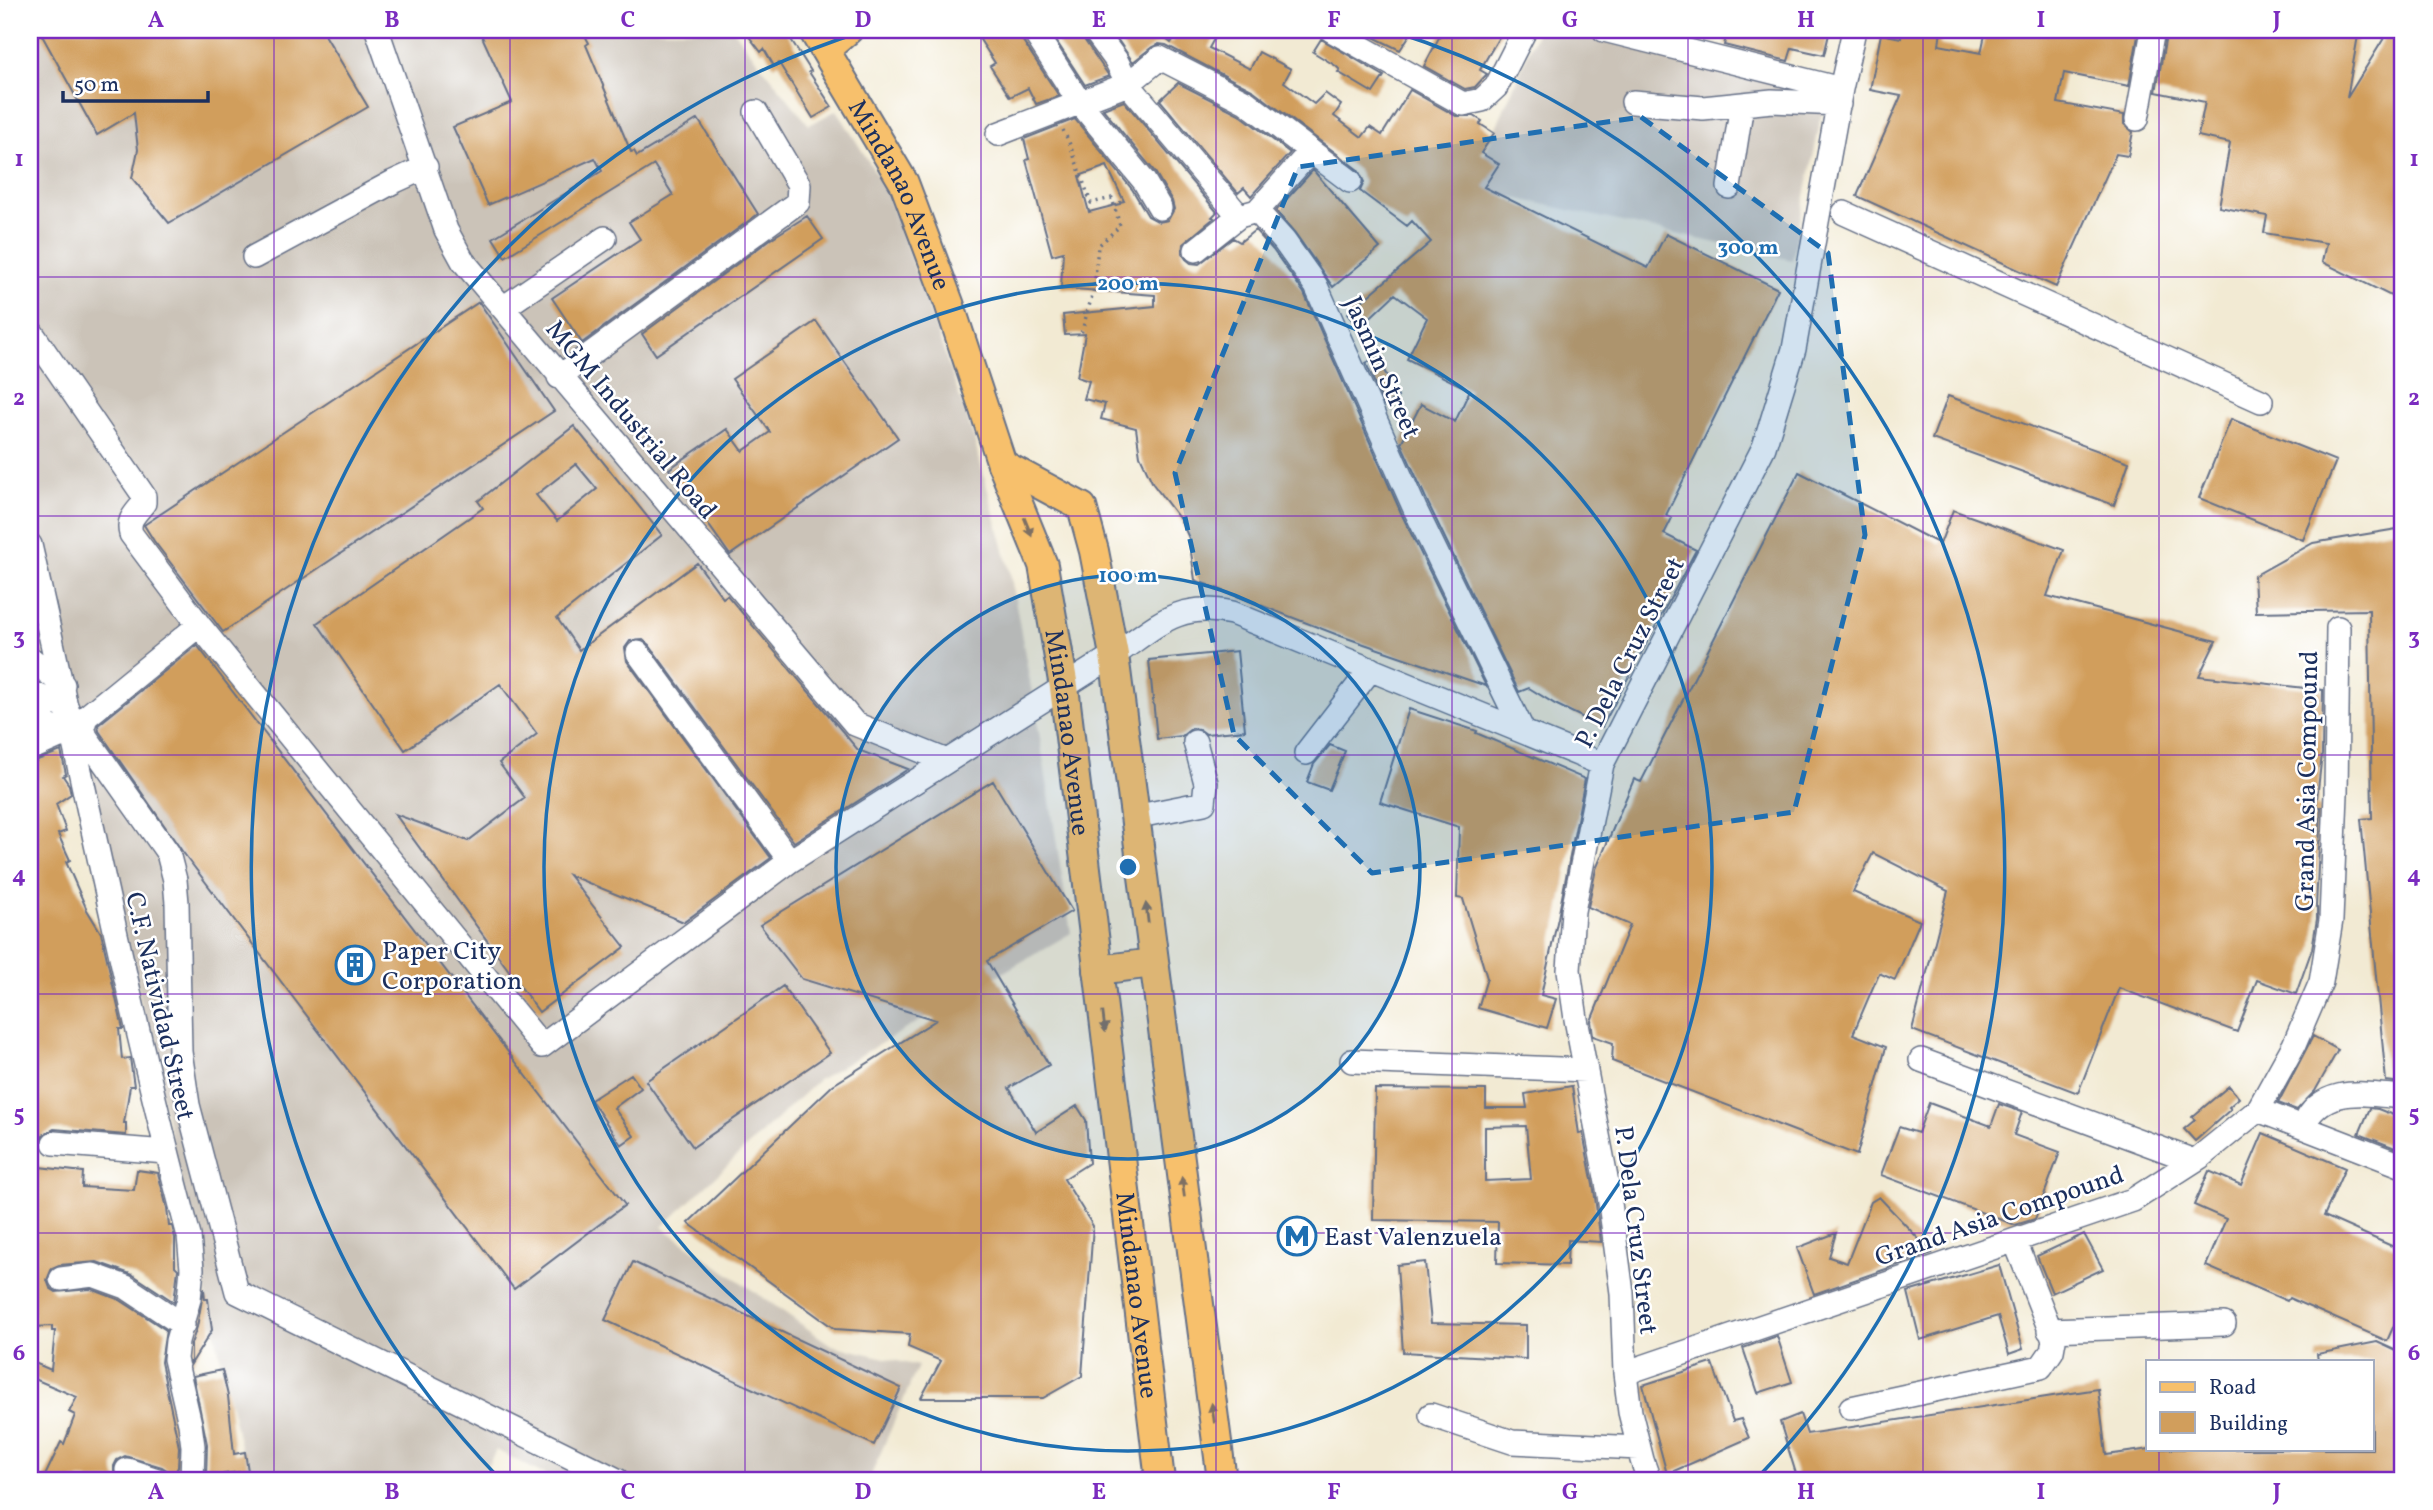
<svg xmlns="http://www.w3.org/2000/svg" width="2433" height="1510" font-family="Vollkorn,serif">
<style>
.industrial{fill:#cbc3b8}
.building{fill:#d19e5c;fill-rule:evenodd}
.lines{fill:none;stroke-linecap:round;stroke-linejoin:round}
.minor-casing{stroke:#667087;stroke-width:26}
.major-casing{stroke:#667087;stroke-width:32}
.path{stroke:#667087;stroke-width:3.5;stroke-dasharray:2 5;stroke-linecap:butt}
.minor{stroke:#fff;stroke-width:23}
.major{stroke:#f7c06c;stroke-width:28}
.oneway{fill:#7e7064}
.marked{fill:#1f6fb2;fill-opacity:0.2;stroke:#1f6fb2;stroke-width:5;stroke-dasharray:14 9;stroke-linejoin:round}
.grid{fill:none;stroke:#7b2cbf;stroke-width:2;stroke-opacity:0.55}
.ring{fill:none;stroke:#1f6fb2;stroke-width:3.5}
.labels{text-anchor:middle;stroke-width:5;stroke-linejoin:round;paint-order:stroke}
.street-label{font-size:26px;fill:#1b2f5e;stroke:#fff}
.poi-label{font-size:26px;fill:#1b2f5e;stroke:#fff;text-anchor:start}
.centre{fill:#1f6fb2;stroke:#fff;stroke-width:3.5}
.ring-label{font-size:21px;text-anchor:middle;font-weight:bold;fill:#1f6fb2;stroke:#fff;stroke-width:5;stroke-linejoin:round;paint-order:stroke}
.neatline{fill:none;stroke:#7b2cbf;stroke-width:2.5}
.grid-label{font-size:23px;text-anchor:middle;font-weight:bold;fill:#7b2cbf}
</style>
<rect width="100%" height="100%" fill="#fff"/>
<filter id="ink" filterUnits="userSpaceOnUse"><feTurbulence type="fractalNoise" baseFrequency=".0143" numOctaves="2"/><feDisplacementMap in="SourceGraphic" scale="14" xChannelSelector="R" yChannelSelector="G"/><feConvolveMatrix kernelMatrix="1 2 1 2 8 2 1 2 1" color-interpolation-filters="sRGB"/></filter>
<filter id="wash" filterUnits="userSpaceOnUse"><feTurbulence type="fractalNoise" baseFrequency=".00686" numOctaves="4" result="noise"/><feDisplacementMap in="SourceGraphic" scale="28" xChannelSelector="R" yChannelSelector="G"/><feGaussianBlur stdDeviation="1.57" result="paint"/><feColorMatrix in="noise" values="0 0 0 0 0 0 0 0 0 0 0 0 0 0 0 0 0 1.4 0 .05"/><feComposite in="paint" operator="in"/></filter>
<g filter="url(#wash)">
<rect width="100%" height="100%" fill="#f2ead3"/>
<path class="industrial" d="M30,30H733L809,125L837,110L888,193L972,432L1010,572L1039,732L1071,933L818,1080L662,1227L831,1345L918,1366L869,1480H555L496,1450L480,1480H258L245,1468L30,506Z
M1538,30H1555L1827,89L1792,260L1470,188Z"/>
<g id="blocks">
<path class="building" d="M39,30H322L368,107L169,223L132,178L138,150L134,113L97,135Z
M479,30H582L589,43L586,45L631,152L634,151L637,156L698,119L758,214L582,343L552,298L640,239L629,222L673,195L654,165L505,257L493,238L602,171L595,158L488,205L453,127L512,102Z
M744,30H785L811,71L809,72L832,107L813,118L779,63L774,66L764,49L761,52Z
M986,30H1019L1021,38L1059,96L1036,104L1028,88L1010,97L990,66L995,63L977,35Z
M1049,30H1080L1083,38L1109,76L1085,85Z
M1111,30H1155L1171,43L1179,30H1219L1209,48L1250,69L1259,52L1291,69L1284,82L1314,104L1325,93L1341,105L1334,116L1362,137L1370,127L1382,135L1410,90L1456,116H1474L1482,121L1480,124L1494,133L1481,153L1499,164L1484,187L1648,268L1666,234L1778,289L1666,515L1672,518L1664,534L1696,550L1602,727L1555,704L1529,688L1519,692L1428,503L1401,443L1421,404L1455,422L1470,390L1407,359L1427,318L1395,294L1359,328L1347,314L1431,242L1412,221L1407,226L1360,191L1364,182L1358,170L1254,91L1166,45L1159,44L1152,47L1133,62Z
M1359,30H1413L1400,50Z
M1443,30H1503L1480,70L1487,74L1475,87L1465,89L1424,66Z
M1728,30H1830L1824,55L1792,48L1788,61L1724,45Z
M1902,30H1941L1939,45L1981,53L1986,30H2139L2129,86L2064,73L2058,103L2124,115V124L2133,132L2128,156L2116,154L2056,287L1857,196L1901,96L1870,90L1881,34L1901,38Z
M2167,30H2359L2347,98L2389,30H2403V302L2322,262L2326,243L2264,233L2267,216L2219,207L2230,143L2198,136L2205,102L2156,92Z
M1321,39L1384,76L1373,93L1338,72L1340,70L1336,66L1313,52Z
M1178,83L1239,114L1290,153L1251,196L1244,188L1238,193L1160,100Z
M1124,101L1217,212L1212,217L1214,218L1183,244L1182,253L1186,259L1191,263L1199,264L1233,238L1240,242L1255,230L1273,250L1304,293L1402,515L1486,686L1338,635L1195,580L1189,538L1181,521L1153,484L1140,456L1136,428L1101,419L1105,404L1084,399L1089,381L1077,377L1085,334L1065,335L1063,315L1155,306V295L1061,288L1063,252L1052,255L1026,160L1029,159L1024,139L1075,119L1132,189L1148,216L1159,222L1168,220L1174,209L1172,201L1155,172L1103,109ZM1107,166L1124,201L1120,202V204L1089,212L1079,176Z
M1313,170L1380,248L1333,287L1295,233L1276,211Z
M807,216L823,239L656,355L642,334L772,238Z
M479,302L554,411L223,632L154,541L144,525Z
M816,321L898,438L730,555L669,469L727,429L743,451L770,432L732,379Z
M1377,357L1398,397L1384,405L1366,363Z
M1948,396L2129,462L2114,505L1932,439Z
M2231,419L2336,461L2303,540L2199,498Z
M574,426L662,535L557,618L579,650L697,563L723,598L727,595L858,750L908,769L794,842L649,645L643,640L630,641L625,648L627,661L771,858L684,922L569,875L625,947L539,1012L395,814L468,841L525,798L499,763L537,734L500,684L405,750L317,623L483,508L478,501ZM576,464L597,489L557,521L536,495Z
M1799,472L1940,544L1953,510L2064,550L2047,596L2216,641L2199,676L2323,690L2322,754L2316,807H2321L2316,907L2317,908V919L2312,949L2296,994L2257,980L2237,1032L2119,988L2078,1093L1912,1030L1948,891L1873,853L1853,892L1920,921L1895,980L1879,973L1853,1034L1886,1047L1857,1155L1612,1061L1613,1043L1593,1036L1591,1021L1630,925L1588,907L1596,869L1634,779L1641,782Z
M2403,528V1083L2386,1081L2361,819L2372,818L2369,610L2256,612L2254,576L2313,543Z
M197,645L625,1205L514,1289L182,851L99,731L98,725Z
M1237,651L1245,730L1206,734L1199,729L1192,728L1182,736L1157,739L1149,660Z
M1409,709L1477,731L1476,733L1585,779L1558,918L1541,995L1556,999L1547,1028L1478,1008L1487,978L1463,899L1457,898L1459,827L1380,802Z
M1330,745L1345,751L1329,790L1307,782L1314,764Z
M61,751L66,774L63,776L69,785L71,794L56,804L66,831L58,834L70,860L66,862L87,910L101,933L123,1029H119L122,1059L130,1058L134,1086H130L124,1123H126V1135L54,1129L43,1135L40,1143H30V763Z
M993,781L1072,911L987,961L1049,1065L1009,1088L1036,1132L1077,1106L1086,1120L1089,1163L1064,1179L1093,1226L1082,1376L1043,1398H921L941,1361L908,1347L910,1334L835,1329L688,1223L833,1085L936,1020L802,979L760,925Z
M783,986L830,1053L693,1147L646,1081Z
M2313,1036L2338,1050L2315,1091L2297,1110L2278,1103Z
M631,1074L641,1088L614,1108L634,1136L621,1145L591,1100Z
M1572,1086L1579,1134L1583,1133L1594,1190L1601,1242L1568,1240L1567,1265L1497,1263L1498,1222L1373,1220L1375,1089L1486,1090V1108H1527L1525,1094ZM1526,1126L1531,1179L1485,1181V1127Z
M2229,1086L2239,1098L2229,1107L2231,1109L2195,1141L2184,1129L2195,1120L2192,1117Z
M1929,1103L1991,1126L1999,1104L2022,1112L2014,1135L2060,1152L2035,1219L2015,1225L1881,1175L1899,1127L1918,1133Z
M2370,1108L2378,1109L2403,1119V1151L2359,1134Z
M2263,1133L2345,1168L2324,1216L2403,1251V1305L2387,1341L2289,1298L2287,1301L2206,1266L2226,1219L2194,1205L2209,1171L2241,1185Z
M30,1166L83,1172L82,1187L134,1190L137,1170L158,1173L167,1208L169,1226H172L175,1238V1266L178,1269L174,1302L133,1275L97,1262L59,1265L52,1268L47,1280L50,1288L56,1292L91,1289L120,1300L166,1330L161,1362L179,1447L178,1467L172,1480L168,1471L162,1467L125,1456L117,1460L114,1466V1473L118,1480H43L61,1442L64,1444L75,1415L69,1412L77,1397L30,1377V1361L51,1370L55,1331H52V1326L33,1327L32,1280H30L32,1200H30Z
M1879,1197L1932,1253L1814,1294L1797,1248L1836,1233L1829,1257L1847,1263L1871,1202Z
M2084,1234L2103,1269L2052,1293L2037,1256Z
M633,1262L901,1388L874,1445L605,1320Z
M1425,1262L1431,1323L1526,1325V1359L1403,1352L1397,1265Z
M1999,1265L2023,1349L2009,1354L1998,1316L1920,1340L1908,1292Z
M204,1288L205,1299H208L212,1330L191,1364V1344L197,1327Z
M1777,1336L1792,1382L1758,1393L1743,1348Z
M2377,1342L2403,1354V1480H1798L1780,1422L1800,1414L1807,1434L2098,1389L2106,1455L2150,1449H2372V1361H2318L2317,1354Z
M1712,1363L1733,1421L1741,1419L1749,1438L1667,1474L1643,1385Z
M222,1370L228,1396L234,1454L245,1452L248,1471L224,1474L225,1480H206L207,1444L193,1376Z"/>
</g>
</g>
<g filter="url(#ink)">
<use href="#blocks" fill-opacity="0" stroke="#667087" stroke-width="2"/>
<g class="lines">
<defs>
<path id="minor" d="M377,30L446,230L463,261L855,724L947,761
M1033,30L1080,103L1144,181L1160,208
M1094,30L1116,60L1128,84L1239,216L1257,211
M1331,30L1463,104L1482,100L1496,87L1525,30
M1604,30L1841,89
M1633,102L1703,108L1772,101L1839,104
M2137,119L2153,30
M998,134L1128,84L1160,58L1246,102L1350,181
M1729,187L1742,104
M1257,211L1284,241L1316,286L1415,509L1522,729
M1257,211L1310,152
M1844,213L2261,401
M1196,250L1239,216
M254,257L393,182L426,167
M503,308L605,238
M30,330L144,496V503C135,514 127,520 131,534L199,625L542,1046L790,861L1114,655C1157,626 1177,601 1232,613L1602,764
M559,377L798,202L799,185L756,112
M30,545C83,776 128,1008 189,1236L192,1269L189,1299L177,1341L175,1359L190,1424L193,1446L192,1480
M199,625L86,717L83,727L86,737L168,853L175,880L177,903L180,1052L188,1105L237,1292L617,1480
M638,653L790,861
M30,658L63,685
M30,692L67,708
M30,712L62,735
M30,749L62,735L73,736
M1306,753L1371,669
M1134,817L1204,803L1206,783L1195,742
M1921,1060L2194,1161
M1352,1061L1586,1070
M2258,1110L2403,1166
M2303,1127C2321,1084 2365,1094 2403,1097
M54,1143L166,1152
M61,1279L93,1275L126,1287L183,1325
M2049,1330L2224,1324
M1625,1373L2133,1200L2200,1157L2258,1110L2294,1045L2321,982L2331,920L2336,794L2338,628
M1851,1408L2041,1367L2052,1351L2054,1340L2015,1241
M1431,1415L1512,1442L1639,1448
M127,1470L157,1480
M1649,1480L1642,1460L1630,1412L1625,1373L1622,1293L1608,1188L1576,1019L1569,970L1573,911L1602,764L1764,447L1794,349L1841,89L1854,30"/>
<g id="major">
<path id="s1" d="M813,30L904,183L949,303L1002,464L1043,565L1064,687L1160,1480"/>
<path d="M826,49L848,30"/>
<path d="M1002,464L1082,507L1094,551L1114,655L1222,1480"/>
<path d="M1098,970L1153,963"/>
</g>
</defs>
<use href="#minor" class="minor-casing"/>
<use href="#major" class="major-casing"/>
<path class="path" d="M1063,130L1069,142L1091,203L1112,198L1120,226L1098,246L1094,289L1081,334"/>
<use href="#minor" class="minor"/>
<use href="#major" class="major"/>
</g>
<defs><path id="oneway-solid" d="M-6-.8H1V-3.2L6.5 0L1 3.2V.8H-6Z" transform="scale(1.75)"/></defs>
<g class="oneway">
<use href="#oneway-solid" transform="translate(1028 527) rotate(68)"/>
<use href="#oneway-solid" transform="translate(1147 913) rotate(-97)"/>
<use href="#oneway-solid" transform="translate(1104 1022) rotate(83)"/>
<use href="#oneway-solid" transform="translate(1183 1187) rotate(-98)"/>
<use href="#oneway-solid" transform="translate(1213 1413) rotate(-98)"/>
</g>
</g>
<path class="marked" d="M1641,117L1828,253L1865,535L1794,812L1372,873L1234,735L1175,473L1298,167Z"/>
<path class="grid" d="M274,30V1480M510,30V1480M745,30V1480M981,30V1480M1216,30V1480M1452,30V1480M1688,30V1480M1923,30V1480M2159,30V1361M30,277H2403M30,516H2403M30,755H2403M30,994H2403M30,1233H2403M2159,1449V1480"/>
<circle cx="1128" cy="867" r="292" fill="#1f6fb2" fill-opacity=".12"/>
<g class="ring">
<circle cx="1128" cy="867" r="292"/>
<circle cx="1128" cy="867" r="584"/>
<path d="M497 1476A877 877 0 0 1 864 31M1392 31A877 877 0 0 1 1759 1476"/>
</g>
<defs>
<symbol id="building-ring" viewBox="-11 -11 22 22"><circle r="9.5" fill="#fff" stroke="#1f6fb2" stroke-width="1.5"/><path d="M-4-6H4V6H1V3H-1V6H-4ZM-2.5-4.3h1.7v1.8h-1.7ZM.8-4.3h1.7v1.8H.8ZM-2.5-1h1.7V.8h-1.7ZM.8-1h1.7V.8H.8Z" fill="#1f6fb2"/></symbol>
<symbol id="metro-ring" viewBox="-11 -11 22 22"><circle r="9.5" fill="#fff" stroke="#1f6fb2" stroke-width="1.5"/><path d="M-5.5 5V-5H-3L0 0L3-5H5.5V5H3V-.5L0 4L-3-.5V5Z" fill="#1f6fb2"/></symbol>
</defs>
<g fill-rule="evenodd">
<use href="#building-ring" x="333" y="943" width="44" height="44"/>
<use href="#metro-ring" x="1275" y="1214" width="44" height="44"/>
</g>
<g class="labels">
<g class="street-label">
<text dy="9" stroke="none"><textPath href="#s1" startOffset="187">Mindanao Avenue</textPath></text>
<text transform="translate(1383 367) rotate(66)" y="9">Jasmin Street</text>
<text transform="translate(632 419) rotate(50)" y="9">MGM Industrial Road</text>
<text transform="translate(1629 652) rotate(-63)" y="9">P. Dela Cruz Street</text>
<text dy="9" stroke="none"><textPath href="#s1" startOffset="754">Mindanao Avenue</textPath></text>
<text transform="translate(2306 781) rotate(-89)" y="9">Grand Asia Compound</text>
<text transform="translate(161 1006) rotate(77)" y="9">C.F. Natividad Street</text>
<text transform="translate(1999 1215) rotate(-19)" y="9">Grand Asia Compound</text>
<text transform="translate(1637 1230) rotate(83)" y="9">P. Dela Cruz Street</text>
<text dy="9" stroke="none"><textPath href="#s1" startOffset="1321">Mindanao Avenue</textPath></text>
</g>
<g class="poi-label">
<text x="382" y="959">Paper City<tspan x="382" dy="30">Corporation</tspan></text>
<text x="1324" y="1245">East Valenzuela</text>
</g>
</g>
<circle cx="1128" cy="867" r="10" class="centre"/>
<g class="ring-label">
<text x="1748" y="254">300 m</text>
<text x="1128" y="290">200 m</text>
<text x="1128" y="582">100 m</text>
</g>
<rect width="2433" height="1510" fill="none" stroke="#fff" stroke-width="77"/>
<rect x="2146" y="1360" width="228" height="91" fill="#ffffff" stroke="#a4acbf" stroke-width="2"/>
<rect x="2160" y="1382" width="35" height="10" fill="#f7c06c" stroke="#a4acbf" stroke-width="2"/>
<text x="2209" y="1394" font-size="21" fill="#1b2f5e">Road</text>
<rect x="2160" y="1412" width="35" height="21" fill="#d19e5c" stroke="#a4acbf" stroke-width="2"/>
<text x="2209" y="1430" font-size="21" fill="#1b2f5e">Building</text>
<path d="M63 91v10h145v-10" fill="none" stroke="#1b2f5e" stroke-width="3.5"/>
<text x="74" y="91" font-size="21" fill="#1b2f5e" stroke="#ffffff" stroke-width="5" paint-order="stroke">50 m</text>
<rect x="38" y="38" width="2356" height="1434" class="neatline"/>
<g class="grid-label">
<text x="156" y="27">A</text>
<text x="392" y="27">B</text>
<text x="628" y="27">C</text>
<text x="863" y="27">D</text>
<text x="1099" y="27">E</text>
<text x="1334" y="27">F</text>
<text x="1570" y="27">G</text>
<text x="1806" y="27">H</text>
<text x="2041" y="27">I</text>
<text x="2277" y="27">J</text>
<text x="19" y="166">1</text>
<text x="2414" y="166">1</text>
<text x="19" y="405">2</text>
<text x="2414" y="405">2</text>
<text x="19" y="644">3</text>
<text x="2414" y="644">3</text>
<text x="19" y="882">4</text>
<text x="2414" y="882">4</text>
<text x="19" y="1121">5</text>
<text x="2414" y="1121">5</text>
<text x="19" y="1360">6</text>
<text x="2414" y="1360">6</text>
<text x="156" y="1499">A</text>
<text x="392" y="1499">B</text>
<text x="628" y="1499">C</text>
<text x="863" y="1499">D</text>
<text x="1099" y="1499">E</text>
<text x="1334" y="1499">F</text>
<text x="1570" y="1499">G</text>
<text x="1806" y="1499">H</text>
<text x="2041" y="1499">I</text>
<text x="2277" y="1499">J</text>
</g>
</svg>
